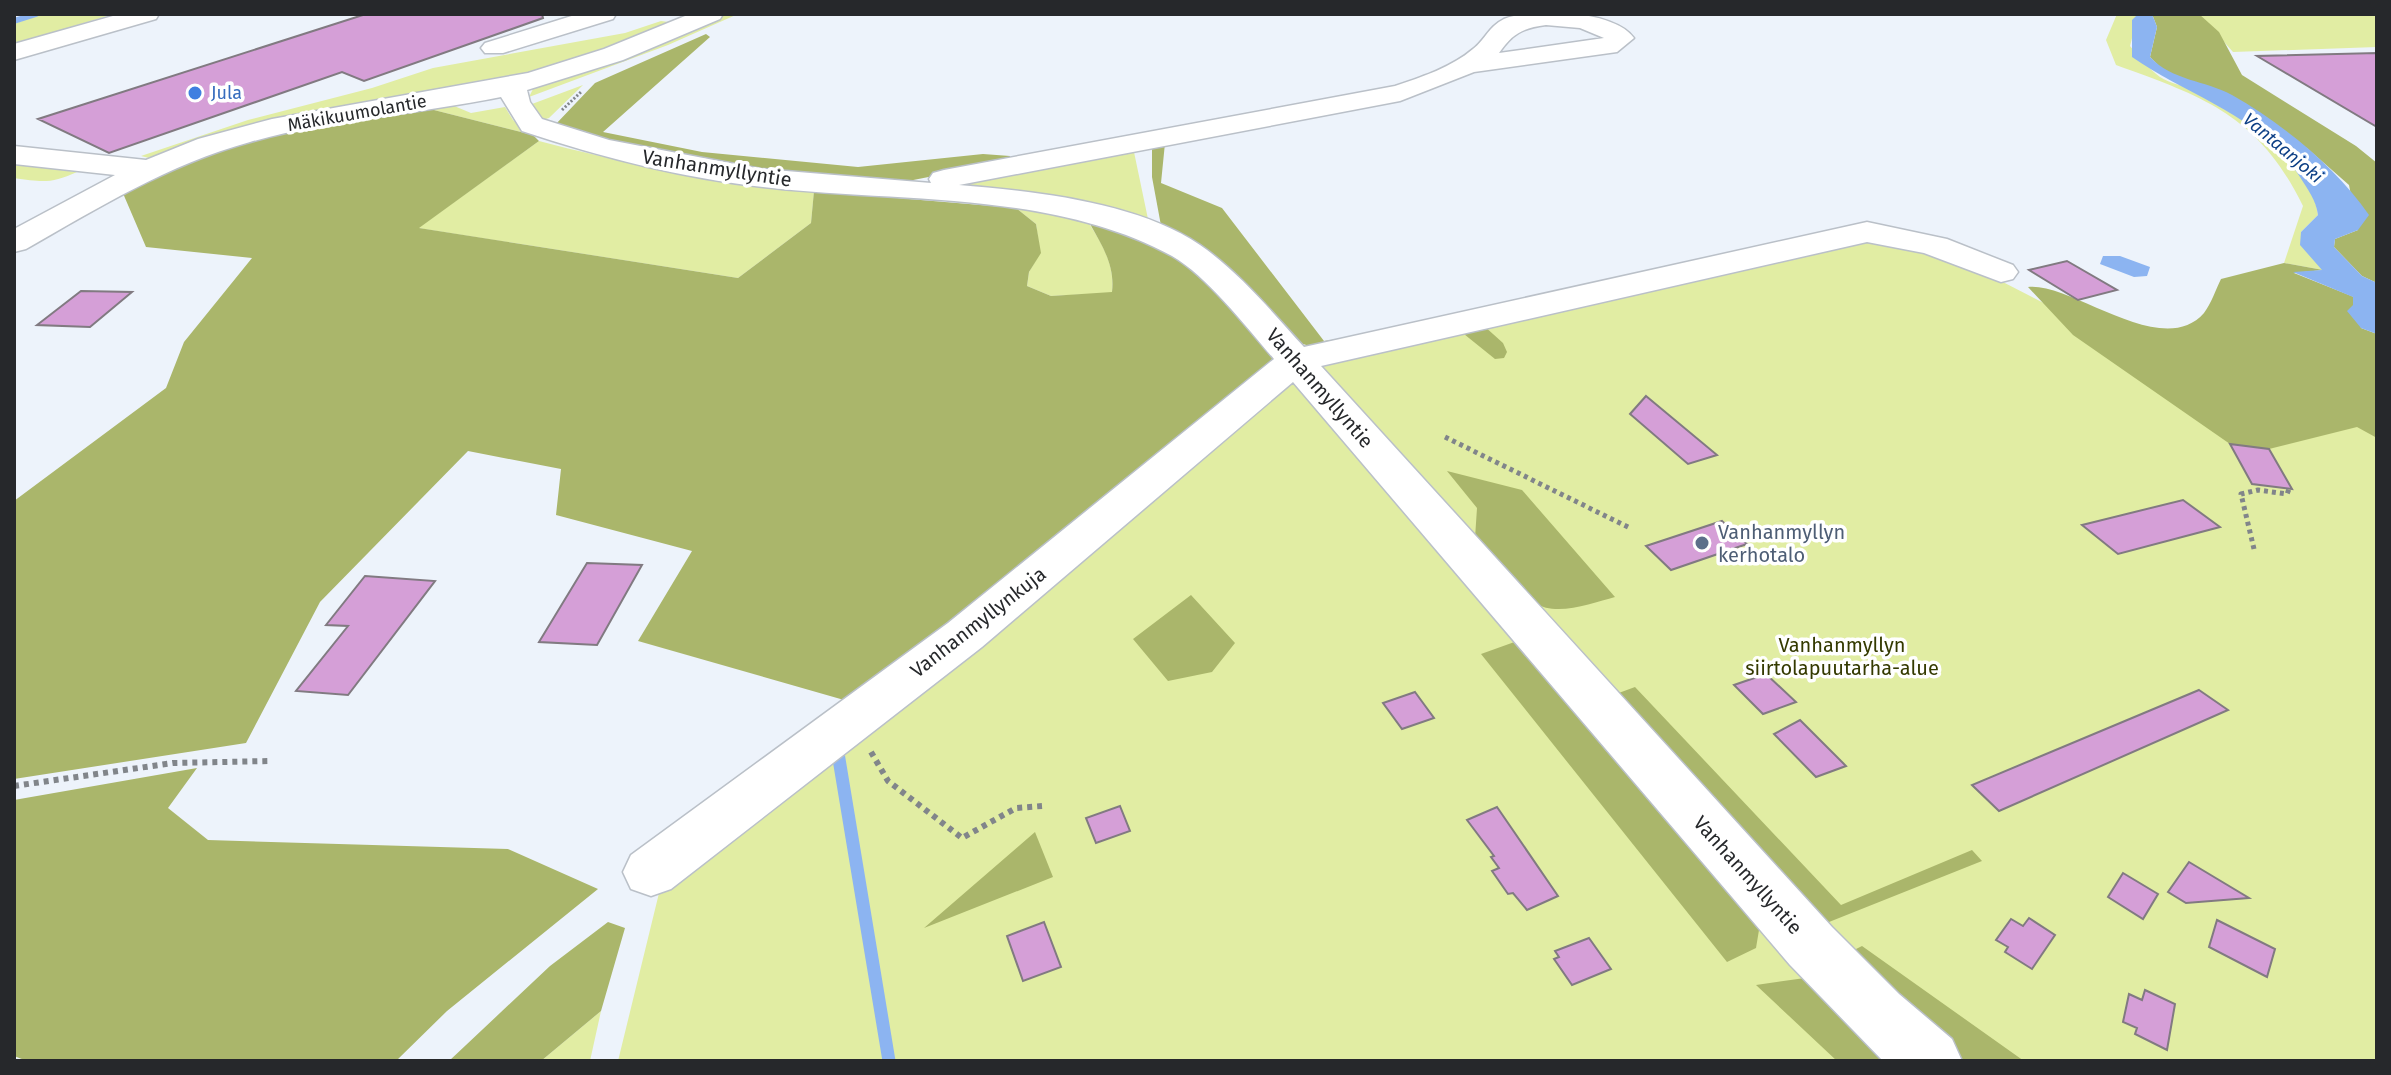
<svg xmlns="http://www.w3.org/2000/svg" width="2391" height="1075" font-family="'Fira Sans',sans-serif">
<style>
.green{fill:#e1eda3}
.forest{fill:#aab66b}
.water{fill:#8cb4f1}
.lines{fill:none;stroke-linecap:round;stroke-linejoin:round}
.stream-far1{stroke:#8cb4f1;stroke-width:6}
.stream{stroke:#8cb4f1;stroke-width:13}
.building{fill:#d59fd7;stroke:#817a81;stroke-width:2}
.minor-casing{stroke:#bac0c8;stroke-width:3}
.path-far2{stroke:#81858a;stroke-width:3;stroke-dasharray:2 2;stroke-linecap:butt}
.path-far1{stroke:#81858a;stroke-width:5;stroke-dasharray:4 4;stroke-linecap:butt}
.path{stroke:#81858a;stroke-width:6;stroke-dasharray:5 5;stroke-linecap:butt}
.minor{fill:#fff;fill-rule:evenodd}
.shop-dot{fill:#3f7fe0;stroke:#fff;stroke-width:3}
.service-dot{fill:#5c6f8a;stroke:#fff;stroke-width:3}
.labels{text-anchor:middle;stroke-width:7;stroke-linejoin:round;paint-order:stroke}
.far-shop-label{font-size:18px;fill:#366cbe;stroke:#fff;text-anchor:start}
.far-street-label{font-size:18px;fill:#26282b;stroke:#fff}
.far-water-label{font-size:18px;font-style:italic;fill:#0d3f85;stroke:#fff}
.street-label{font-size:20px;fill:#26282b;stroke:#fff}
.service-label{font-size:20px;fill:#4e5e75;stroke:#fff;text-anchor:start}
.park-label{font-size:20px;fill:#343a00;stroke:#fff}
</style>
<rect width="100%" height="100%" fill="#edf3fb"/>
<path class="green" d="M41,14H114L14,44V24Z
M725,14H738L668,45L529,97L533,89L549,81Z
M2117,14L2138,15L2130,46C2139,56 2149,69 2160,77C2170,84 2185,85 2195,91C2239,115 2312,161 2318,215L2301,232L2323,270L2284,263L2303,206C2259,116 2205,97 2116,65L2106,40Z
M2199,14H2377V47L2233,52Z
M661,21L676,23L548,72L153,159L141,156L248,120L372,88L433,68L625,33Z
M583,85L549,118L543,120L532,104Z
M447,103L471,113L505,107L513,120L533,135L422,107Z
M539,141C630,165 720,181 814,191L811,223L738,278L418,228Z
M1136,146L1134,152L1148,219L936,184Z
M14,164L77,172C51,184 42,182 14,178Z
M1016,208L1101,223L1090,225C1104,247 1115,266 1112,293L1051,296L1027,286L1029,272L1040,253L1036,224Z
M1878,237L1960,260L2176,371L2377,334V1061H618L660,889L1282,382L1319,362Z
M601,1011L590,1061H541Z"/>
<path class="forest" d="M2152,14H2199L2219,32L2242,75L2356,146L2377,163V283L2362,276L2334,247L2335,239L2358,230L2349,185L2308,149L2230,95L2165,72L2150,57L2157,27Z
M706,34L710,37L603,132L702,152L858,167L983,154L1010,156V161L898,183L746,168L582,135L555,125L595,83Z
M422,107L533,135L539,141L419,228L738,278L811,223L814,191L1016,208L1036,224L1041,253L1029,272L1027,286L1051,296L1112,292C1115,266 1103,247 1090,224C1123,222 1181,258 1207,279C1232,299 1252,330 1273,354L1271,364L858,704L638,641L692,551L556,515L561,469L468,451L320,602L246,743L14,779V501L166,388L184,342L252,258L146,247L122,191L238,141Z
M1165,143L1161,183L1222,208L1324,341L1352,337L1322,350L1300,343L1162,231L1152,177V148Z
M2284,263L2323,270L2294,273L2354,297L2361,328L2377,334V438L2357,427L2269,449L2230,444L2073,335L2028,287C2072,282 2162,361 2204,313C2211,304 2216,289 2221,279Z
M1483,325L1503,343L1507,352L1504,358L1495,359L1459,330Z
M1447,471L1522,490L1615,597C1593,603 1556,617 1535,603C1518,593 1489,554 1475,538L1477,508Z
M1191,595L1235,643L1212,672L1168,681L1133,639Z
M1520,640L1760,924L1756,948L1727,962L1481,654Z
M1635,687L1841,905L1972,850L1982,861L1824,924L1616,694Z
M197,768L168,808L208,840L508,849L598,889L447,1011L396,1061H27L14,1056V800Z
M1035,832L1053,877L924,928Z
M608,922L625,928L601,1011L541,1061H449L550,966Z
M1862,946L2024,1061H1953L1838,958Z
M1805,978L1898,1061H1837L1756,985Z"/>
<path class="water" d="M2138,14H2152L2157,27L2150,57C2173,81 2204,80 2232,95C2283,124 2336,167 2369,215L2358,230L2335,239L2334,247L2362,276L2377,283V334L2361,328L2347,311L2353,305V297L2293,272L2322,270L2300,245L2301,232L2318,215C2316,200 2308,190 2300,177C2260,114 2189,97 2132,57V20Z
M2103,256H2120L2150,267L2147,276L2134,277L2100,264Z"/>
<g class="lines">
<path class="stream-far1" d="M14,21L36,14"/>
<path class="stream" d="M837,747L889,1061"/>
</g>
<path class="building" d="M366,14H542L543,18L364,81L342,72L109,153L38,119Z
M2377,53V127L2257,56Z
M2067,261L2117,290L2078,300L2029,270Z
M81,291L132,292L90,327L37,325Z
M1646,396L1717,455L1688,464L1630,414Z
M2230,444L2269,449L2292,489L2252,484Z
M2183,500L2220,527L2118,554L2082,525Z
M1722,521L1747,544L1671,570L1646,546Z
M587,563L642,565L597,645L539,642Z
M365,576L435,581L348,695L296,691L348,626L326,625Z
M1766,674L1796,702L1763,714L1734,685Z
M2199,690L2228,710L1999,811L1972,785Z
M1415,692L1434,718L1402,729L1383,703Z
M1800,720L1846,766L1816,777L1774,734Z
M1120,806L1130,831L1096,843L1086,818Z
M1497,807L1558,896L1527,910L1513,893L1508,894L1492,871L1499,868L1491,857L1494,856L1467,820Z
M2189,862L2249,898L2186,903L2168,892Z
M2123,873L2158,894L2143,919L2108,897Z
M2029,918L2055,935L2032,969L2005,952L2008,947L1996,940L2011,919L2023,926Z
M2217,920L2275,949L2267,977L2209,947Z
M1044,922L1061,967L1023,981L1007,936Z
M1589,938L1611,969L1572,985L1554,959L1559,957L1555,951Z
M2145,990L2175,1004L2167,1050L2135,1034L2137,1028L2123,1022L2129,994L2142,1000Z"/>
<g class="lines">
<defs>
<path id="minor" d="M120,14H159L156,19L14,60V44Z
M578,14H616L613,19L503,53H485L481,48L485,43Z
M690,14H723L720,19L623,60L527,90L530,102L542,119L609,140L761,169L931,183L929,179L933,173L944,170L1395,86C1422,77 1452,67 1473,49C1485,40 1489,26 1504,19C1533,7 1614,10 1634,38L1617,52L1474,72L1400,101L959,185C1033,191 1138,202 1200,245C1239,272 1272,312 1304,347L1867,222L1947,239L2013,265L2018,272L2013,279L2001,282L1924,253L1867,242L1321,366L1832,927L1899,994L1952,1039L1962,1061H1883L1790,965L1293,382L982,647L671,889L651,896L631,889L623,872L631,855L948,623L1274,359C1247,328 1207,276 1172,256C1050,190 898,203 763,187C682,178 600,157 522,131L501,97C418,114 332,119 250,142C169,164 98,208 26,249L14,252V229L115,175L14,164V146L146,160L198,139L272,119L528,73L604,49ZM1546,25L1580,28L1604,38L1499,53C1512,34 1522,28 1546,25Z"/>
</defs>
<use href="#minor" class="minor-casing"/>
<path class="path-far2" d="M562,110L581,92"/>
<path class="path-far1" d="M1445,437L1630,528
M2254,549L2241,494L2258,490L2287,494L2289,489"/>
<path class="path" d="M871,752L888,781L962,838L1016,808L1042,806
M14,786L173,763L270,761"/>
<use href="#minor" class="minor"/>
</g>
<circle class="shop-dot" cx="195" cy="93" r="8"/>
<circle class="service-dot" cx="1702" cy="543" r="8"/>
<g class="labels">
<g class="far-shop-label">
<text x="211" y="99">Jula</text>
</g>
<g class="far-street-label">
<text transform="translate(357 113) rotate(-10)" y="6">Mäkikuumolantie</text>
</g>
<g class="far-water-label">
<text transform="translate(2283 148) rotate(40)" y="6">Vantaanjoki</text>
</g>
<g class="street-label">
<text transform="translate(717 168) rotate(9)" y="7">Vanhanmyllyntie</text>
<text transform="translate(1320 388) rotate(49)" y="7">Vanhanmyllyntie</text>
<text transform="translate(978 622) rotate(-38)" y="7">Vanhanmyllynkuja</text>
<text transform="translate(1748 875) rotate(48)" y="7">Vanhanmyllyntie</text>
</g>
<g class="service-label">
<text x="1718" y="539">Vanhanmyllyn<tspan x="1718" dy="23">kerhotalo</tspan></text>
</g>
<g class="park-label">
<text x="1842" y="652">Vanhanmyllyn<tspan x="1842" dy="23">siirtolapuutarha-alue</tspan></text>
</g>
</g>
<rect width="2391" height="1075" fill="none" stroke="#26282b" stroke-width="32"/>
</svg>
